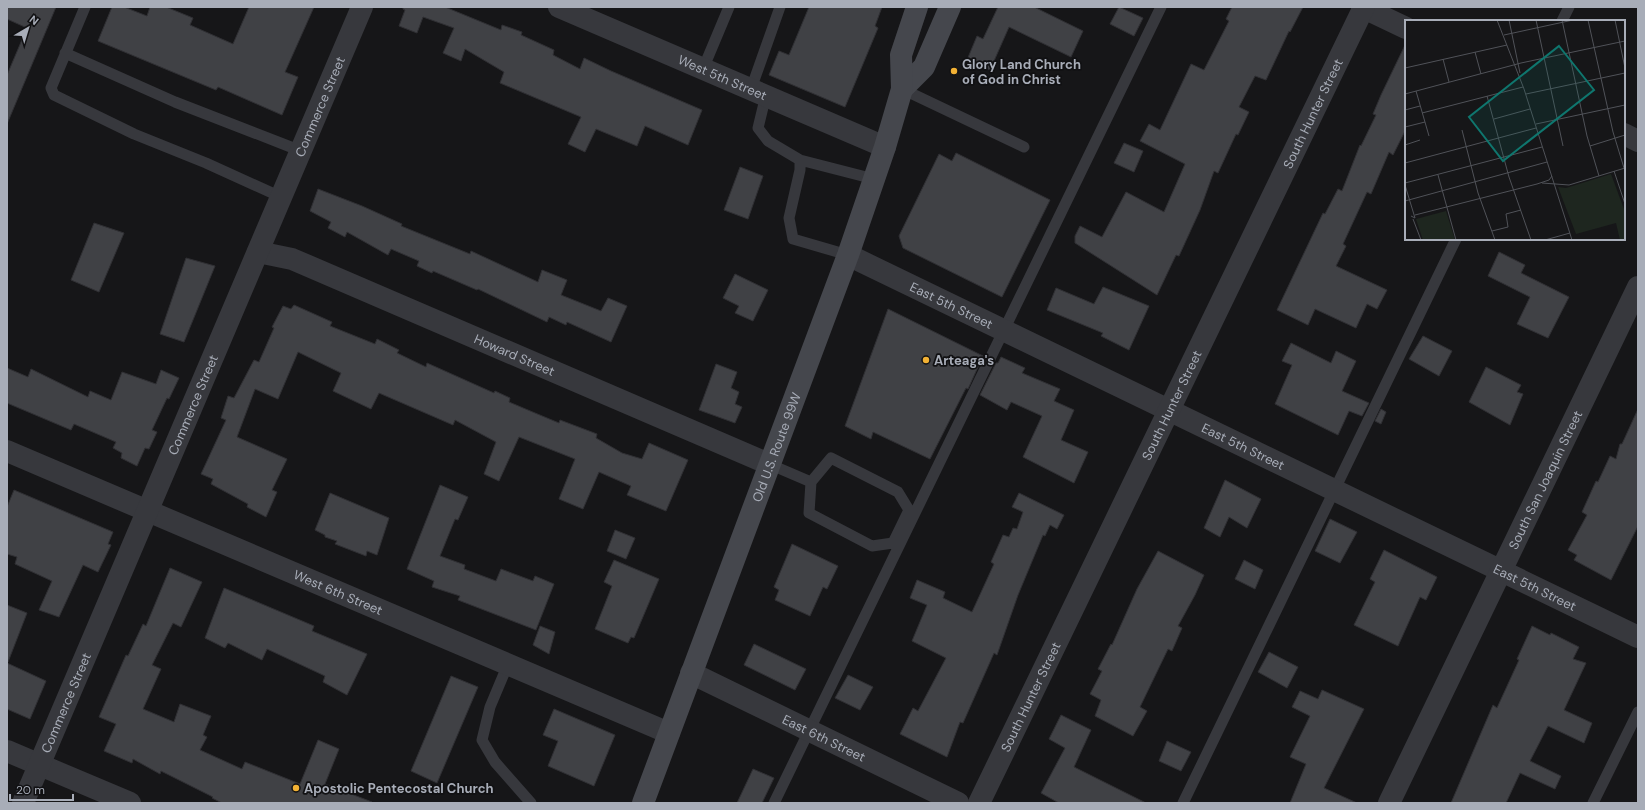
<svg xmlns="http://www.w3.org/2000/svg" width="1645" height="810" font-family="'DM Sans',sans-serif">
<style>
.building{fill:#404145;stroke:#303034}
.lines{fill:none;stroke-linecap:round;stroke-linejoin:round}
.lane{stroke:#37383d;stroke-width:11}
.street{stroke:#37383d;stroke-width:22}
.secondary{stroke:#45474d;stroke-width:22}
.poi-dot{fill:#f2b134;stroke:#111113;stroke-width:1.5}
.labels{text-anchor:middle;stroke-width:3.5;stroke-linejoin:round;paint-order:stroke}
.poi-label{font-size:13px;font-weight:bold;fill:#a8adb8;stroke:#111113;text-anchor:start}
.street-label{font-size:13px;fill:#a8adb8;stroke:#111113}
.inset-road{fill:none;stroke:#505258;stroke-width:1}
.view{fill:#0f766e;fill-opacity:0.15;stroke:#0f766e;stroke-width:2}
.inset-edge{fill:none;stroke:#a8adb8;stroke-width:2}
</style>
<rect width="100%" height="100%" fill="#161618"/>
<path class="building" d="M7,7H56L7,124V75L27,28L7,19Z
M112,7H124L147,16L150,7H166L193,18L190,25L233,44L249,7H314L285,72L298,77L282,115L218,87L216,90L98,41Z
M403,7H445L501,30L502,25L522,32L521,35L554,50L553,55L580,69L584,58L611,71L702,110L688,145L645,126L637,146L596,129L585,152L568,144L581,117L500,83L504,72L465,49L461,61L443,53L454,28L423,17L417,33L399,26L405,10L403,9Z
M809,7H882L875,26L878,28L845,107L769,75L779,51L789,55Z
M998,7H1034L1083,31L1071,57L1009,27L990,70L967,60L977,36L983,39Z
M1119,7L1143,18L1134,36L1110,24Z
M1232,7H1303L1290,32L1289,31L1266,80L1255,76L1239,107L1249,112L1238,135L1236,134L1218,173L1214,171L1200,210L1179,256L1176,255L1157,295L1075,243V236L1080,226L1102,237L1126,192L1164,212L1185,164L1140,141L1149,124L1160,130L1191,64L1204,70L1229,21L1226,19Z
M1406,43V129L1393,155L1389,152L1371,194L1367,192L1343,244L1346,246L1336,266L1387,290L1377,309L1367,304L1356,328L1315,309L1308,325L1277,310L1323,213L1325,214L1338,189L1342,191L1360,145L1361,146L1376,115L1373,114L1381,95Z
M1124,143L1143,151L1134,172L1114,163Z
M956,153L1050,200L1002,297L903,248L899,236L939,154L952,161Z
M740,167L763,176L748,219L724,210Z
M318,189L362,206L402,224L401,226L470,254L471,251L538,282L542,270L567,280L561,295L601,311L608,298L627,306L611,342L567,322L566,325L549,317L547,322L478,289L477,290L433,271L432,273L417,266L419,261L391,249L388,255L347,232L345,237L328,228L331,222L310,211Z
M94,223L124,233L99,292L71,280Z
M1499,252L1525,265L1521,273L1569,297L1548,338L1517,324L1530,297L1488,276Z
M186,258L215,266L184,342L160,334Z
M735,274L768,290L753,321L735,313L739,306L723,298Z
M1103,287L1149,306L1129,350L1101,336L1103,333L1047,310L1056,288L1094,304Z
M294,305L332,322L330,326L375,344L377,339L399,350L397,353L426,367L427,363L494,393L495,391L510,398L509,402L535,413L559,423L560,420L597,434L596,438L622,453L642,459L649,443L688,460L666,511L627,495L631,486L599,472L583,509L559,499L575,459L519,437L499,481L484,474L496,442L455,420L453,425L379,393L371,409L333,391L341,373L298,352L278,399L255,389L237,437L287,459L272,490L277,492L266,517L247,507L248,504L211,484L213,479L201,474L226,420L221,418L228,396L234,398L254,360L259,362L274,328L272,327L283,306L291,309Z
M888,309L983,356L968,389L966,388L930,459L873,432L871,439L845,426Z
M1423,336L1452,351L1439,376L1409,359Z
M1291,343L1331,363L1336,351L1356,361L1342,391L1369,403L1362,416L1349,411L1338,435L1275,404L1292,365L1282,361Z
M1001,357L1025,368L1022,373L1060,389L1054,401L1074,410L1061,440L1088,452L1074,483L1023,457L1042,416L1011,402L1007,410L980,395L996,363H998Z
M716,364L737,372L731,388L739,392L735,404L742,407L735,423L699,410Z
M1486,367L1521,385L1517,392L1523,394L1510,425L1469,402Z
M7,368L28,377L31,369L88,397L90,391L111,400L122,372L156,384L161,370L179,378L169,399L167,398L152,430L157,432L149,449L145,448L137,466L121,458L122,453L113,448L116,442L74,424L71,430L7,403Z
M1381,409L1386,412L1381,424L1375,421Z
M1638,409V526L1611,580L1574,560L1577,555L1568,550L1587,515L1582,512L1596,481L1598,482L1610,456L1616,459L1620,444H1622Z
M1225,480L1261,499L1247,528L1229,517L1220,537L1204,528Z
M440,485L468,497L458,520L455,519L440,556L465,565L464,569L496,581L501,569L533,581L535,576L554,584L536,630L458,600L460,596L432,587L434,581L407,569Z
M14,490L113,532L108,544L111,545L98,572L83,565L59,617L39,610L52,581L15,564L17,557L7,554V507Z
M330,493L389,518L377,555L367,551L366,556L335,544L337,541L325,537V535L315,530Z
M1019,493L1064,515L1057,529L1050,525L1045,536L1043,535L1018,595L997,655L994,653L963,723L960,722L947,757L900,734L913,708L918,711L946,658L912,641L927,605L910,598L917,580L945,592L943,598L972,612L994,564L991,562L1003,535L1009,537L1013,528L1017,529L1023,512L1012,507Z
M1330,519L1357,532L1340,563L1315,551Z
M615,530L635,538L626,559L607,551Z
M792,544L838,566L827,589L823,587L810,616L775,600L779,590L774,587Z
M1384,550L1437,577L1426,600L1420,597L1398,646L1354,625L1375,582L1370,579Z
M1158,551L1204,575L1195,595L1178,626L1182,628L1172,651L1168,649L1140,707L1147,711L1133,736L1095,716L1101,700L1090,694L1102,671L1098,669L1111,644L1112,645L1137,589Z
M614,560L659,579L634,638L631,637L628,643L595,629L612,586L604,582Z
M1244,560L1263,570L1255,589L1235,579Z
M170,568L202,582L181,627L173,623L152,665L161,669L143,709L174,722L180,704L211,716L203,735L207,737L200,750L242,769L245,762L300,784L318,740L339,749L325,784L372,802V803H222L212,798L213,797L161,771L160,774L133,759L132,763L104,751L116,724L99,717L126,655L128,656L143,624L146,626Z
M224,588L314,626L312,631L367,654L347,695L323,682L325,676L267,649L262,660L228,643L225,648L205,638Z
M7,605L27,613L8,662H7Z
M540,626L555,632L549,654L533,645Z
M1532,626L1550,635L1551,633L1579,647L1573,659L1586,663L1564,710L1592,723L1584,743L1548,726L1530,761L1561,776L1555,789L1520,773L1506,803H1451L1493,705L1497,708L1519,660L1517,659Z
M754,644L806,669L795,690L744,665Z
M1269,652L1298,667L1287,688L1258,672Z
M7,663L46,681L30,719L7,709Z
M848,675L873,687L860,710L835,698Z
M451,676L478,687L437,783L411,771Z
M1322,690L1364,709L1324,788L1357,803H1290L1306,764L1290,757L1310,716L1292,707L1300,691L1318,699Z
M554,709L615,735L594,786L548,766L558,741L543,735Z
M1061,715L1091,730L1074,767L1146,803H1059L1041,793L1065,748L1049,739Z
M1167,741L1191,752L1181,771L1159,761Z
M753,769L774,778L762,803H737Z"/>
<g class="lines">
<path class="lane" d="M85,7L51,88L54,95L134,134L206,163L281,197
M1562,21L1569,7
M65,53L175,102L301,151
M703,69L729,7
M751,89L780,7
M902,89L1024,147
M766,95L758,128L768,141L800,160V170L789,218L793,239L848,255
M800,160L874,179
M831,458L898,492L909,510L893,543L872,546L809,513L811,482Z
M769,464L811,482
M508,664L490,707L482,740L495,762L531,803
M774,803L1161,7
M1183,803L1456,239
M1593,803L1638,712"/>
<g class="street">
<path id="s1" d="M559,7L885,147"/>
<path d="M1362,7L1406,28"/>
<path d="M1624,134L1638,141"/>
<path id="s2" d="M258,252L292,259L769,464"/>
<path id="s3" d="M848,255L1638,637"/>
<path id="s4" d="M7,451L669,733"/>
<path id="s5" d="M691,673L958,803"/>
<path d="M7,751L130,803"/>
<path id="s6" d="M23,803L362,7"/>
<path id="s7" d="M979,803L1364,7"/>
<path id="s8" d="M1389,803L1638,287"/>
</g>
<g class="secondary">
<path d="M902,89L924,67L950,7"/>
<path id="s9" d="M643,803L848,255L885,147L902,89L901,55L917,7"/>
</g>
</g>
<g class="poi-dot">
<circle cx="954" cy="71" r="4"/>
<circle cx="926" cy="360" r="4"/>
<circle cx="296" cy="788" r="4"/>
</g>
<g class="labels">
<g class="poi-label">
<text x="962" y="69">Glory Land Church<tspan x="962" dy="15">of God in Christ</tspan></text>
<text x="934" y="365">Arteaga's</text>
<text x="304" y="793">Apostolic Pentecostal Church</text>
</g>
<g class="street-label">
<text dy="5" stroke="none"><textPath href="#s1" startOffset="178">West 5th Street</textPath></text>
<text dy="5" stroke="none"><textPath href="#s6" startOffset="757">Commerce Street</textPath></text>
<text dy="5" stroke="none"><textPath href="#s7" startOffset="766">South Hunter Street</textPath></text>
<text dy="5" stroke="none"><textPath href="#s3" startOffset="115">East 5th Street</textPath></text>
<text dy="5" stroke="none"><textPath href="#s2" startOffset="277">Howard Street</textPath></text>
<text dy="5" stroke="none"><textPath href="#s6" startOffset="433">Commerce Street</textPath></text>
<text dy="5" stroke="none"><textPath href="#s7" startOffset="442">South Hunter Street</textPath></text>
<text dy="5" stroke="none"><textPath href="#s3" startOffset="439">East 5th Street</textPath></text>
<text dy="5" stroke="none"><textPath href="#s9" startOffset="380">Old U.S. Route 99W</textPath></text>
<text dy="5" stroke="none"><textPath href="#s8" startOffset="359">South San Joaquin Street</textPath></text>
<text dy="5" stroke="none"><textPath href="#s3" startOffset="763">East 5th Street</textPath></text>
<text dy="5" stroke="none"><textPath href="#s4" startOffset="360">West 6th Street</textPath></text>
<text dy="5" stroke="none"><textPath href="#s7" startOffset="118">South Hunter Street</textPath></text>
<text dy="5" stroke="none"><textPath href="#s6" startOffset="109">Commerce Street</textPath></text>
<text dy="5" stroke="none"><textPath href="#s5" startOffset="148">East 6th Street</textPath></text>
</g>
</g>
<g transform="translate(1405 20)">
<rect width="220" height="220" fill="#161618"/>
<path d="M206,154L220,192V220H215L211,203L171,214L153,167L161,168ZM41,191L50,220H18L11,199Z" fill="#1e261f"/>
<path class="inset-road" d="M92,0L119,69L167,220M104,0L115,53M131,0L158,126M157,0L182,116L194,156M183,0L208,112L219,148M210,0L220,48M99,15L168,0M70,32L76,54M38,39L44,62M0,48L102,25M11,71L24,116M0,74L116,43L220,21M121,74L220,53M82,76L104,157L126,220M0,90L15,86M17,93L118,67M89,99L125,89M131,104L220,85M0,107L20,102M57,110L73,173L90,220M0,125L15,120M185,126L220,115M0,143L131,108M209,151L220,184M33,155L51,220M0,163L137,127M137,163L164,165L220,148M132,164L144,160L147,156M0,165L10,198L6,196M0,181L142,142M10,195L132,164M8,199L16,220M87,211L103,207L101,194L116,190M140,220L165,213"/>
<path class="view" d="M154,26L189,70L98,141L64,97Z"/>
<rect width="220" height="220" class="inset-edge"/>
</g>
<rect width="1645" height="810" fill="none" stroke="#a8adb8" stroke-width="16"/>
<g transform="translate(28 28) rotate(38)" stroke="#111113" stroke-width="3" paint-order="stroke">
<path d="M0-3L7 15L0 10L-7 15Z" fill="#a8adb8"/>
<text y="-6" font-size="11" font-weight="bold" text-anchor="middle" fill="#a8adb8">N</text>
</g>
<path d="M10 794v6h63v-6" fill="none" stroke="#a8adb8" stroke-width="2"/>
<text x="16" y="794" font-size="12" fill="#a8adb8" stroke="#111113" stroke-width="3" paint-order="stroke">20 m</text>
</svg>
